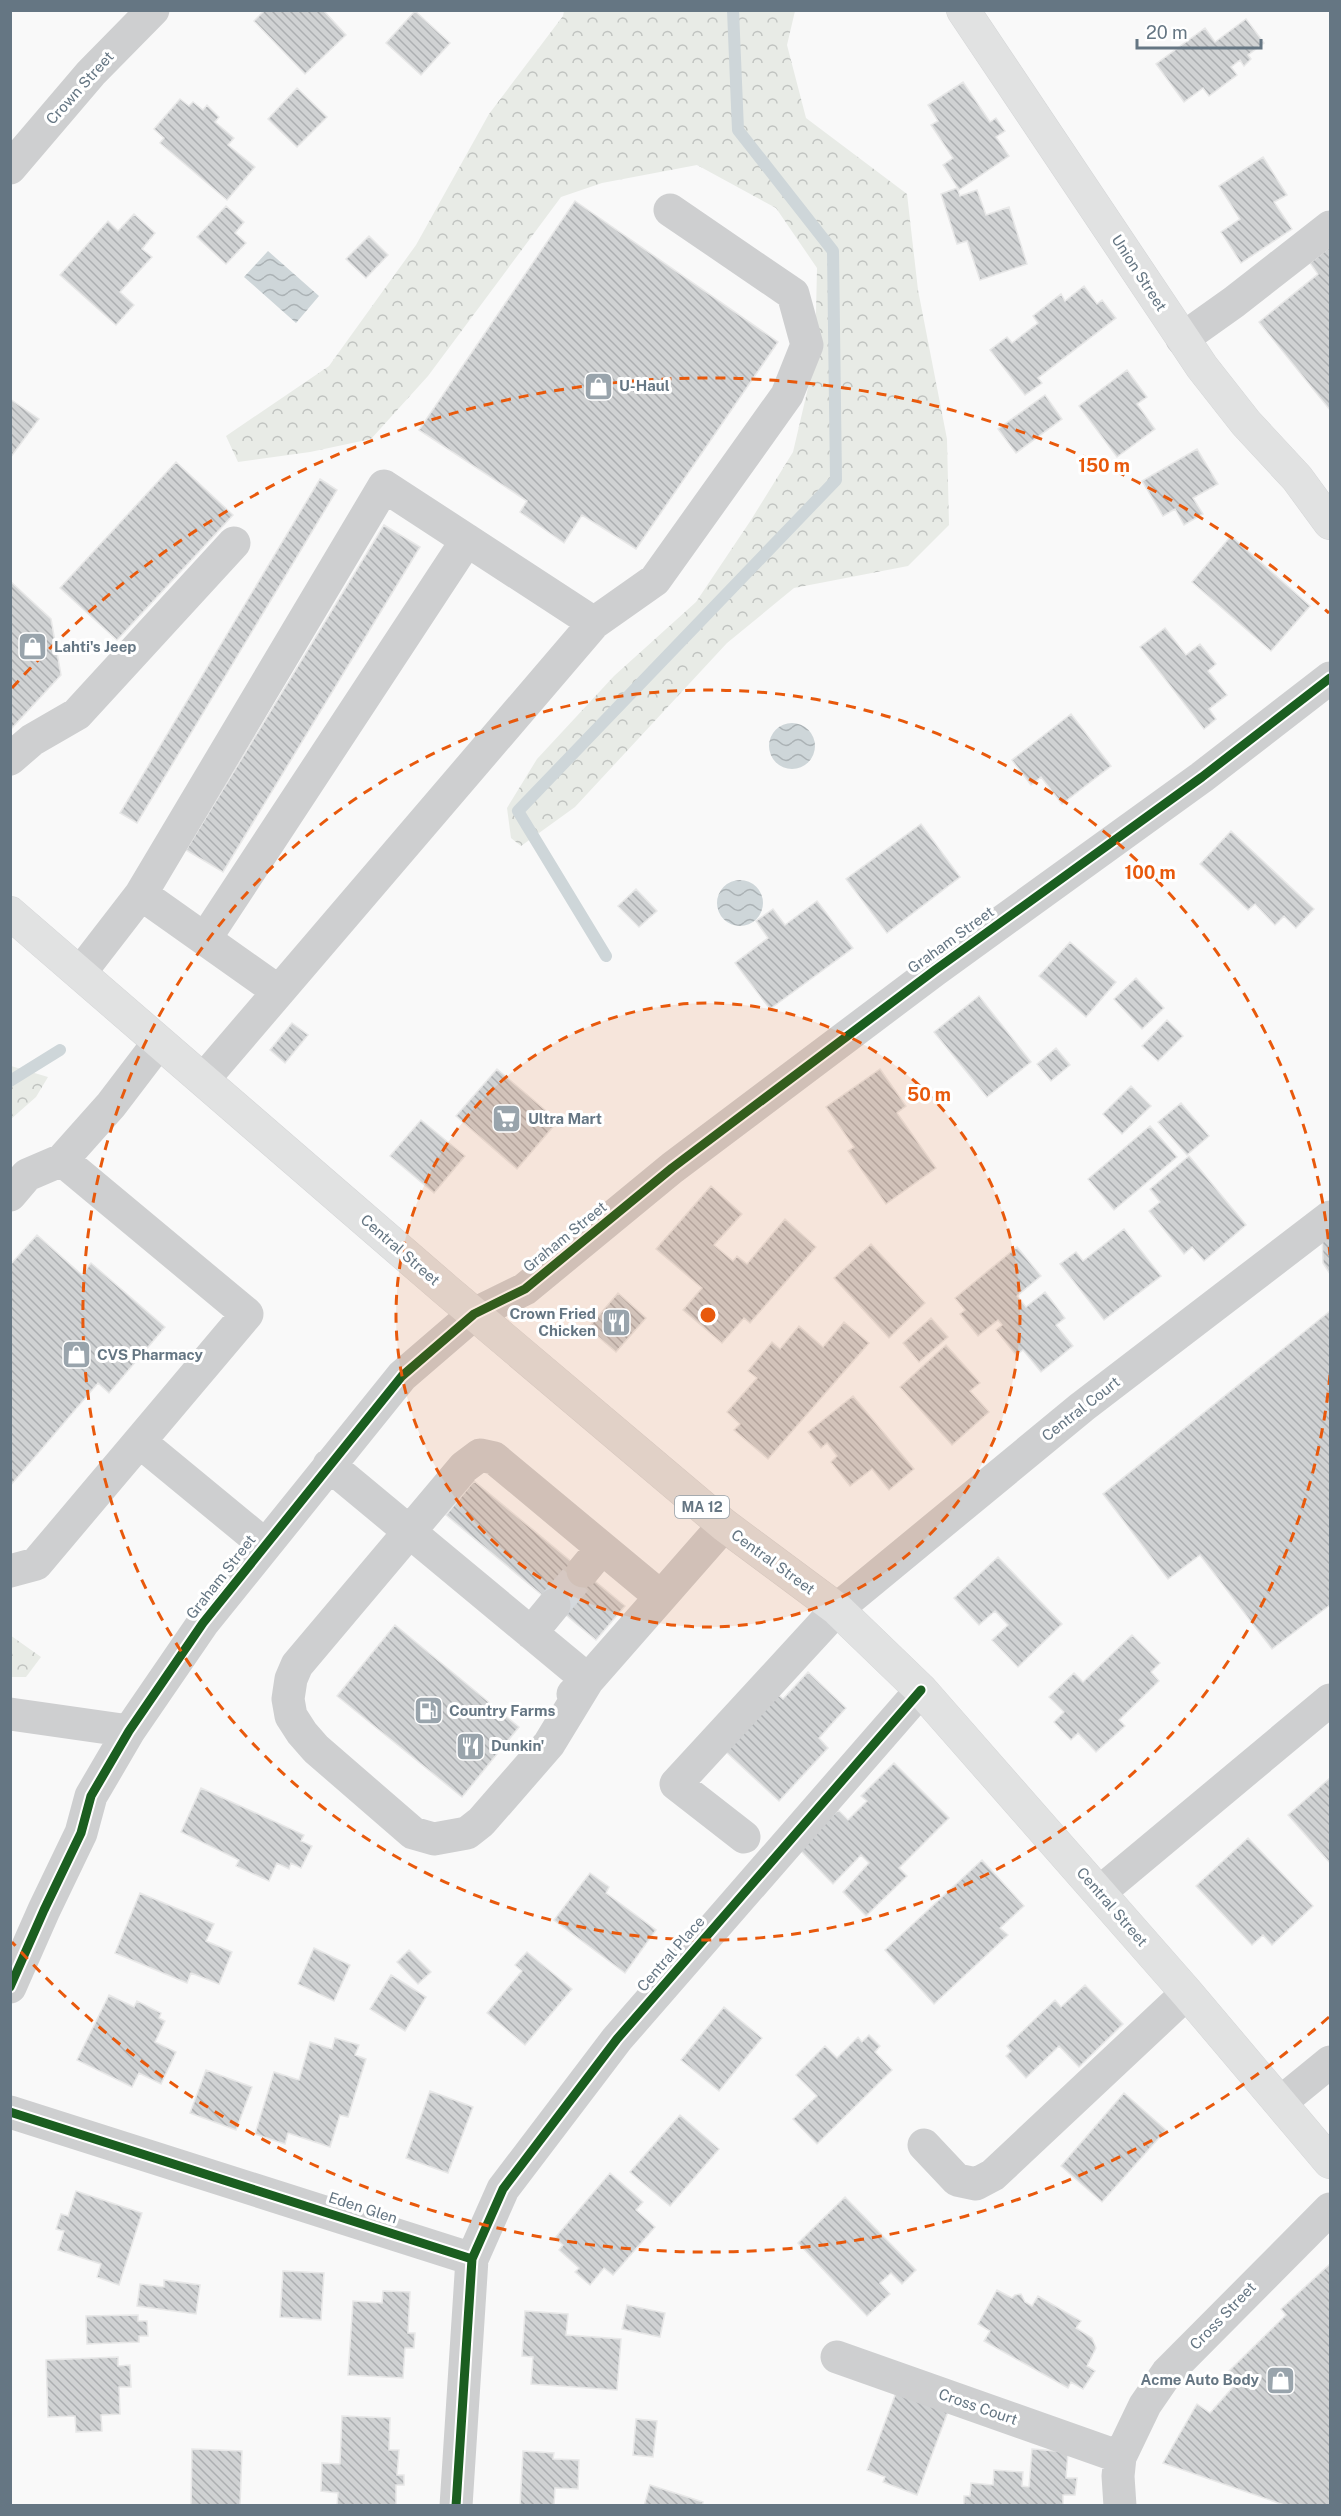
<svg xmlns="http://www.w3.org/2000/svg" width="1341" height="2516" font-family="'Public Sans',sans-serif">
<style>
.forest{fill:url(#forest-crowns)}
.water{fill:url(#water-waves)}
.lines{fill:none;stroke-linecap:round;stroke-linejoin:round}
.stream{stroke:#ced6d9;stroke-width:12}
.building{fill:url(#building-back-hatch);stroke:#e8e8e8;stroke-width:1.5}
.minor-tunnel{stroke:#d4d8dc;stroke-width:33;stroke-dasharray:33 16;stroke-linecap:butt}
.major-casing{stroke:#d5d6d7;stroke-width:34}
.minor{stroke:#cecfd0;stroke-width:33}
.major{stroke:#e1e2e2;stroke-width:33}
.cycleway-casing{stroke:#fff;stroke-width:13}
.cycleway{stroke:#1b5e20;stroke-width:9}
.ring{fill:none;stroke:#e8590c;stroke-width:3;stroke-dasharray:10 8}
.labels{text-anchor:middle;stroke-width:6;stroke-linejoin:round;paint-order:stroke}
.shield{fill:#fff;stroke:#939fa8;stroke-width:1.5}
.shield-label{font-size:14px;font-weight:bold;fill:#657683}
.street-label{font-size:15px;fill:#657683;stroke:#fff}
.poi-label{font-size:15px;font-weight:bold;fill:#657683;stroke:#fff;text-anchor:start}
.centre{fill:#e8590c;stroke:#fff;stroke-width:3}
.ring-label{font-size:18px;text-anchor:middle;font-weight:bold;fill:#e8590c;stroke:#fff;stroke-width:6;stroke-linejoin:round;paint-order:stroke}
</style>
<defs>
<pattern id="forest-crowns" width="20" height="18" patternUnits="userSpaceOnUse" patternTransform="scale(1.5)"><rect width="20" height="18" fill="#e8ebe6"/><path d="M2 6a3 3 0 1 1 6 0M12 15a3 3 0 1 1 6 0" fill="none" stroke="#c0c3c0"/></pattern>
<pattern id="water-waves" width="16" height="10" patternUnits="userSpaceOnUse" patternTransform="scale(1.5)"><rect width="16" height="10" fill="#ced6d9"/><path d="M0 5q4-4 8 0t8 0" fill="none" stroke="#abb2b5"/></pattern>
<pattern id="building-back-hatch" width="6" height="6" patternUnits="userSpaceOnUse" patternTransform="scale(1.5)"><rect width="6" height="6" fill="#d0d2d3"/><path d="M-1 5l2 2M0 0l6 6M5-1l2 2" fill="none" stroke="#acafb1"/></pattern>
</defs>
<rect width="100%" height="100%" fill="#f9f9f9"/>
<path class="forest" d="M564,11H795L787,45L806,118L907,194L918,290L947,439L949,525L908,566L794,588L727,643L575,807L521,846L511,838L507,808L537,759L614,676L696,602L751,520L793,452L815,358L817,268L776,208L697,165L602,183L561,197L428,376L371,439L310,452L238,462L226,436L329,366L416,245L489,114L563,16Z
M11,1066L48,1077L36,1097L11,1119Z
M10,1635L41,1657L26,1677H11Z"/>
<path class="water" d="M268,251L319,296L296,323L244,277Z
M769 746a23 23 0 1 1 46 0a23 23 0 1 1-46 0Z
M717 903a23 23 0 1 1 46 0a23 23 0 1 1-46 0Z"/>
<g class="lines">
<path class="stream" d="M606,956L518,811L836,480L833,251L738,130L733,10
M10,1081L60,1050"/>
</g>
<path class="building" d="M265,10H323L346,35L305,74L254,21Z
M415,11L450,43L421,75L386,43Z
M1246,19L1264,43L1248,55L1251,59L1244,66L1240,60L1231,67L1237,75L1209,96L1203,88L1184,102L1156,64L1205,28L1215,42Z
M963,82L990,122L996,118L1005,131L996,137L1009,156L959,190L943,165L953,158L931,125L938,121L928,105Z
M297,88L327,117L297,147L268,119Z
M180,99L189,106L193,102L203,110L207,105L219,117L215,122L234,138L228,145L255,167L227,200L160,143L164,138L154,129Z
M1263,157L1287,195L1274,202L1292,229L1241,263L1221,232L1240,219L1219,186Z
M957,188L960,196L977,190L986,215L1009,207L1027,264L980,280L967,241L957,244L941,194Z
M575,201L778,342L636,549L582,515L564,543L520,512L527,501L419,430Z
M226,206L244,222L235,233L246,243L226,264L197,237Z
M134,214L155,233L142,249L152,257L120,292L134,305L116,325L60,275L108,221L118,231Z
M369,236L388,255L366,278L346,259Z
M1330,247V410L1259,322L1318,274L1310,263Z
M1084,286L1097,304L1102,300L1116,318L1038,378L1042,383L1025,395L990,350L1007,337L1012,343L1038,323L1033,316L1061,294L1065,301Z
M1127,370L1147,397L1137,404L1155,429L1117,457L1079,406Z
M1045,395L1062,419L1016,453L998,429Z
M10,399L39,419L10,458Z
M1197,449L1218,484L1193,498L1203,514L1184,525L1175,509L1163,516L1142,481Z
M176,462L233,515L117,640L60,588Z
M320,479L337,490L137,823L120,813Z
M384,525L420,547L223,872L186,850Z
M1231,536L1310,606L1271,651L1192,582Z
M10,581L51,619L61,675L10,730Z
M1165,628L1186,655L1200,644L1216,664L1208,671L1227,695L1209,709L1216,719L1204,729L1140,647Z
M1071,714L1111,766L1062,804L1041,777L1031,785L1012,760Z
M921,824L960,877L887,933L846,879Z
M1231,831L1314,909L1296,928L1284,916L1275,925L1255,904L1248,910L1200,864Z
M636,889L657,911L639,927L618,906Z
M817,901L853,948L770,1009L735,963L768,938L756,921L773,909L785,925Z
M1070,942L1116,982L1086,1017L1039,976Z
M1136,978L1164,1008L1142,1029L1114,999Z
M979,996L1031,1062L987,1097L934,1032Z
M1167,1020L1183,1036L1158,1061L1142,1046Z
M292,1023L308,1035L285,1063L270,1050Z
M1056,1048L1070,1065L1051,1081L1037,1064Z
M497,1069L558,1121L517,1169L456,1116Z
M880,1069L906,1106L897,1113L936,1168L886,1204L848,1151L854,1147L826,1107Z
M1131,1086L1151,1106L1122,1134L1103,1114Z
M1181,1103L1209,1136L1187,1155L1158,1122Z
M421,1120L465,1156L434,1193L390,1156Z
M1150,1126L1177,1157L1114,1210L1088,1179Z
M1189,1156L1246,1225L1204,1261L1192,1247L1184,1254L1149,1211L1160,1202L1150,1189Z
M711,1186L742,1214L714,1245L733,1261L737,1256L747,1264L785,1219L816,1247L750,1323L744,1318L722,1343L683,1310L702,1288L656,1249Z
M1330,1226V1274L1323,1263L1322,1232Z
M1124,1229L1161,1276L1104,1320L1060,1264L1076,1252L1083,1261Z
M37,1235L82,1275L91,1263L165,1327L109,1393L98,1383L10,1486V1265Z
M871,1244L925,1303L889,1338L834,1278Z
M1017,1247L1041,1276L1017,1296L1026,1307L1045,1292L1065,1318L1056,1325L1073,1346L1041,1372L1023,1350L1016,1355L996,1330L1002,1325L998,1320L978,1336L960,1314L965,1310L955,1298Z
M618,1293L646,1318L616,1352L588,1328Z
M1330,1311V1605L1272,1649L1200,1555L1168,1579L1103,1494Z
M931,1318L948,1337L919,1362L903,1343Z
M844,1322L869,1343L768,1459L734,1430L740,1424L727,1412L757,1378L748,1371L772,1342L780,1349L799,1326L823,1347Z
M946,1345L980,1383L970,1391L989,1412L952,1445L900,1387Z
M853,1396L914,1469L889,1490L872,1469L850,1486L831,1462L837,1456L827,1443L821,1448L808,1432Z
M474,1481L625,1606L596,1640L446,1515Z
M998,1557L1062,1624L1018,1667L992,1640L1008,1625L995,1611L979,1625L954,1598Z
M395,1625L519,1727L462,1797L337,1696Z
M1132,1635L1160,1663L1151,1672L1159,1681L1119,1720L1125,1726L1096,1752L1078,1733L1071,1740L1054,1722L1064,1712L1049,1697L1074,1673L1083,1682Z
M808,1672L846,1708L819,1738L828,1748L779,1801L724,1750L776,1693L783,1699Z
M894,1763L949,1818L899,1868L907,1876L866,1916L843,1892L869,1863L861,1855L833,1884L799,1849L838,1810L848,1820L867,1801L861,1796Z
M1330,1778V1863L1288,1815Z
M201,1788L304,1835L301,1841L312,1846L301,1868L291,1863L289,1869L277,1863L269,1881L236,1866L239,1860L181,1832Z
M1248,1838L1313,1906L1272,1945L1263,1935L1252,1945L1196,1886Z
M982,1860L1024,1906L1000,1928L1008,1935L934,2004L885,1950Z
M590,1873L609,1887L606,1893L656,1930L625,1973L554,1920Z
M140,1893L214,1924L206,1941L232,1952L219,1984L191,1973L187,1983L115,1953Z
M314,1948L350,1965L334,2001L298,1984Z
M409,1950L431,1972L418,1984L397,1962Z
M527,1952L572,1989L525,2045L487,2013L522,1971L515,1965Z
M391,1975L426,1997L405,2031L370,2009Z
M1085,1985L1123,2024L1079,2067L1059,2046L1026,2078L1006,2056L1011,2051L1007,2046L1055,2000L1061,2007Z
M109,1995L134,2007L137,2001L161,2013L159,2018L165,2021L155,2042L176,2052L161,2084L139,2073L132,2087L77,2060Z
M724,2007L762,2038L719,2091L681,2060Z
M869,2035L880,2046L875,2052L892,2070L817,2144L793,2119L817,2096L796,2075L825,2046L837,2058L858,2037L862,2042Z
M335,2038L359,2045L355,2055L366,2059L348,2117L340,2115L330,2147L288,2133L285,2144L255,2134L274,2072L299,2080L310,2042L332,2049Z
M206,2070L252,2087L236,2130L190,2113Z
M430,2091L473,2107L448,2173L406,2158Z
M1124,2093L1166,2130L1102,2202L1061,2166Z
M680,2115L719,2149L670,2206L630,2172Z
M610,2173L643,2202L636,2210L655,2227L613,2275L604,2268L590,2285L575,2272L579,2268L559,2250L563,2245L555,2238Z
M76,2191L142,2213L119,2285L97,2277L101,2264L58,2250L64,2231L56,2229L61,2214L68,2216Z
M845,2197L916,2270L902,2284L891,2273L880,2283L890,2294L867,2316L798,2243Z
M1330,2264V2506H1287L1163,2463L1197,2404L1210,2413L1233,2387L1228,2372L1286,2315L1281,2309Z
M283,2271L324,2273L321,2320L280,2317Z
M164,2280L200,2285L196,2314L137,2306L140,2284L164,2287Z
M997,2290L1012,2298L1015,2295L1021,2294L1025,2302L1032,2306L1038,2296L1081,2321L1076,2328L1092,2338L1096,2348L1087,2366L1095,2371L1083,2389L1071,2382L1068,2388L984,2341L990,2331L978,2324Z
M383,2291L410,2292L408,2333H415L414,2348H405L403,2378L348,2375L353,2301L382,2303Z
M627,2305L665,2313L660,2337L622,2329Z
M525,2311L568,2314L566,2335L621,2339L617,2390L531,2384L533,2357L522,2356Z
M138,2315V2321H147L148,2336H139V2342L87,2344L86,2316Z
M118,2357V2366L130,2365L131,2387H119L120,2414L101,2415L102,2431L76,2432L75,2416L48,2417L46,2360Z
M897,2390L949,2409L917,2495L883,2482L885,2477L867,2470Z
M342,2416L390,2418L389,2450H399L397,2475H404V2485H396V2506H337L338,2493L321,2491L322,2463L340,2464Z
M636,2419L657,2421L653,2457L633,2455Z
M192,2449L242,2451L240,2506H191Z
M1032,2449L1068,2452L1066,2478H1077L1075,2495H1063V2506H964V2496H970L971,2483L993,2485L994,2470L1023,2472L1022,2486L1029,2487Z
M523,2451L554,2453L553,2459L579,2460L578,2489L555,2488L554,2506H520Z
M650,2485L703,2502L702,2506H644Z"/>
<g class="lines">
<path class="minor-tunnel" d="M554,1605L583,1571"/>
<defs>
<path id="major" d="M963,10L1202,367L1246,423L1297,478L1330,523
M10,913L446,1290L724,1525L837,1609L921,1690L1187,1993L1330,2162"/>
</defs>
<use href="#major" class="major-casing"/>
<path class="minor" d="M10,168L91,73L153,10
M1182,339L1234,302L1330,227
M594,623L655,580L787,395L807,345L793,294L670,210
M10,759L32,740L77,714L234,543
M141,894L278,991
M205,939L467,540
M80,973L141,894L384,486L594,623L203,1080
M10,1195L27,1175L62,1160L111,1105L159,1042
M140,1442L265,1545
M329,1465L588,1680
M10,1571L36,1564L247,1314L62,1160
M583,1571L602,1548
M531,1633L554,1605
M588,1680L549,1744L481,1822L467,1833L434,1839L413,1833L316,1749L302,1733L291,1716L288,1699L291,1679L297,1665L464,1467L480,1455L494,1458L661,1597
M573,1694L588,1680L724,1525
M10,1714L129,1731
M744,1837L676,1784L837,1609L1082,1407L1330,1217
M1100,1892L1330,1700
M10,1987L44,1910L81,1833L91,1796L129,1731L203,1623L402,1376L474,1314L525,1289L672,1168L935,970L1202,777L1330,678
M1281,2102L1330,2062
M10,2112L472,2259L456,2506
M924,2145L957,2180L976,2184L993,2175L1187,1993
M472,2259L503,2189L617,2039L921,1690
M837,2357L1120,2457
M1120,2506L1118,2476L1120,2457L1145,2405L1167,2373L1330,2209"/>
<use href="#major" class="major"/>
<defs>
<path id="cycleway" d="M10,1987L44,1910L81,1833L91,1796L129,1731L203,1623L402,1376L474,1314L525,1289L672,1168L935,970L1202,777L1330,678
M10,2112L472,2259L456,2506
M472,2259L503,2189L617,2039L921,1690"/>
</defs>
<use href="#cycleway" class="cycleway-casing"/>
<use href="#cycleway" class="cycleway"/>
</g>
<circle cx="708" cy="1315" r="312" fill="#e8590c" fill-opacity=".12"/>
<g class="ring">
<circle cx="708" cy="1315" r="312"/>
<path d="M1330 1375A625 625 0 1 1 1330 1255"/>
<path d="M1329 2017A937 937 0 0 1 12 1942M12 688A937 937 0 0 1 1329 613"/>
</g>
<defs>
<symbol id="shop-square" viewBox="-11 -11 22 22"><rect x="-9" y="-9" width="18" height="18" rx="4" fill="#99a4ac" stroke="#fff"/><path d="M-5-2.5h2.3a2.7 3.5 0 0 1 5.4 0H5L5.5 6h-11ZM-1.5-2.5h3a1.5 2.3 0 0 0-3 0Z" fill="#fff"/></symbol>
<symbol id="supermarket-square" viewBox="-11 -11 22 22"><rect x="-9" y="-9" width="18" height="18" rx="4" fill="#99a4ac" stroke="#fff"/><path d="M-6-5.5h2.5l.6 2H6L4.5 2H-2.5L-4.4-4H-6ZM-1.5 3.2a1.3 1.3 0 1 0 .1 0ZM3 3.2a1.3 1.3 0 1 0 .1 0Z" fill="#fff"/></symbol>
<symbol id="restaurant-square" viewBox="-11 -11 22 22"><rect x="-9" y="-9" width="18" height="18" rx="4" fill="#99a4ac" stroke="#fff"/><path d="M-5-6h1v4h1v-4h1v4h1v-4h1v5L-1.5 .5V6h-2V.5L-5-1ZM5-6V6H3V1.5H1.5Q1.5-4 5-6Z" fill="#fff"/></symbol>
<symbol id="fuel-square" viewBox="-11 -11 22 22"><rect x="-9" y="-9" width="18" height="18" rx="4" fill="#99a4ac" stroke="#fff"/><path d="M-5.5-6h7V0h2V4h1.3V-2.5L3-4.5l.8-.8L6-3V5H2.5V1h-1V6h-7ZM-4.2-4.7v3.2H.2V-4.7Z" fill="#fff"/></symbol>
</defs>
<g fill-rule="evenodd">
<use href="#shop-square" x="582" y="370" width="33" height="33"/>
<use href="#shop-square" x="16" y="630" width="33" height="33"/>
<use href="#supermarket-square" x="490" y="1102" width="33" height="33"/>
<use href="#restaurant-square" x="600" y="1306" width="33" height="33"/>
<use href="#shop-square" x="60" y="1338" width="33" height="33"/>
<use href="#fuel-square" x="412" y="1694" width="33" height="33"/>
<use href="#restaurant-square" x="454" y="1730" width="33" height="33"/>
<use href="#shop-square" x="1264" y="2364" width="33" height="33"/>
</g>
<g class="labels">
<rect class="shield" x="675" y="1496" width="54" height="22" rx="4.5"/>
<g class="shield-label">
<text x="702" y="1512">MA 12</text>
</g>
<g class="street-label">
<text transform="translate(80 88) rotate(-48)" y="5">Crown Street</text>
<text transform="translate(1139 273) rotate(57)" y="5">Union Street</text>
<text transform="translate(951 940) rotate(-36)" y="5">Graham Street</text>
<text transform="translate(565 1237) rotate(-39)" y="5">Graham Street</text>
<text transform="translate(400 1250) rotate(41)" y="5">Central Street</text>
<text transform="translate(1081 1409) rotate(-38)" y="5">Central Court</text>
<text transform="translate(773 1562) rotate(36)" y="5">Central Street</text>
<text transform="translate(221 1577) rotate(-52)" y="5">Graham Street</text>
<text transform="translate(1112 1907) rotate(49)" y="5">Central Street</text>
<text transform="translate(671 1954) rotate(-49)" y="5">Central Place</text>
<text transform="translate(363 2208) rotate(18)" y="5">Eden Glen</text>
<text transform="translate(1223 2316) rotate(-46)" y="5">Cross Street</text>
<text transform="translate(978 2407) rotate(19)" y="5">Cross Court</text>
</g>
<g class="poi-label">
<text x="619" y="391">U-Haul</text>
<text x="54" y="652">Lahti's Jeep</text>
<text x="528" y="1124">Ultra Mart</text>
<text x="596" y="1319" text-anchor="end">Crown Fried<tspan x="596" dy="17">Chicken</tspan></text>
<text x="97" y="1360">CVS Pharmacy</text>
<text x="449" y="1716">Country Farms</text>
<text x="491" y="1751">Dunkin'</text>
<text x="1259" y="2385" text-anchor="end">Acme Auto Body</text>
</g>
</g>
<circle cx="708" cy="1315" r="9" class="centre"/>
<g class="ring-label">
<text x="1104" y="472">150 m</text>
<text x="1150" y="879">100 m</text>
<text x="929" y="1101">50 m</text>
</g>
<rect width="1341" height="2516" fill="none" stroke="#657683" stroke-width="24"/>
<path d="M1137 39v9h124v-9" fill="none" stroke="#657683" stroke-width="3"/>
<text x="1146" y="39" font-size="18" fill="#657683" stroke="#ffffff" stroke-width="4.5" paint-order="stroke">20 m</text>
</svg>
